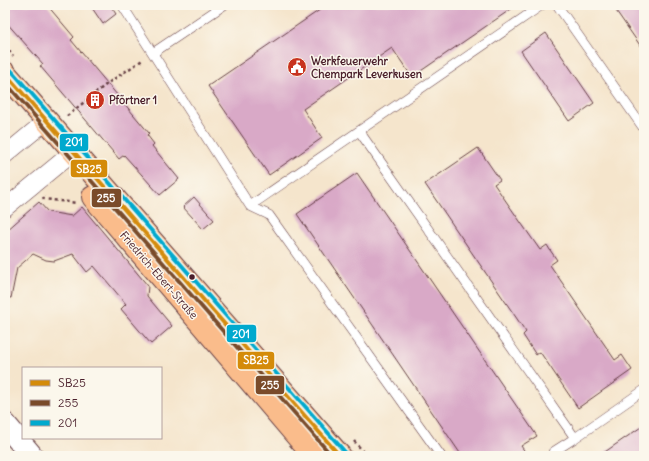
<svg xmlns="http://www.w3.org/2000/svg" width="649" height="461" font-family="Delius,sans-serif">
<style>
.building{fill:#d9a9c7}
.lines{fill:none;stroke-linecap:round;stroke-linejoin:round}
.service-casing{stroke:#643d43;stroke-width:10}
.minor-casing{stroke:#643d43;stroke-width:18}
.tertiary-casing{stroke:#643d43;stroke-width:24}
.primary-casing{stroke:#643d43;stroke-width:24}
.path{stroke:#643d43;stroke-width:2.5;stroke-dasharray:3 3;stroke-linecap:butt}
.service{stroke:#fff;stroke-width:9}
.minor{stroke:#fff;stroke-width:17}
.tertiary{stroke:#fff;stroke-width:22}
.primary{stroke:#fabc8b;stroke-width:22}
.bus-1-casing{stroke:#fbf7ec;stroke-width:7}
.bus-2-casing{stroke:#fbf7ec;stroke-width:7}
.bus-3-casing{stroke:#fbf7ec;stroke-width:7}
.bus-1{stroke:#d48b09;stroke-width:4}
.bus-2{stroke:#7a4b2a;stroke-width:4}
.bus-3{stroke:#00a9ce;stroke-width:4}
.bus-dot{fill:#4a1f2b;stroke:#fbf7ec;stroke-width:1.5}
.labels{text-anchor:middle;stroke-width:3;stroke-linejoin:round;paint-order:stroke}
.poi-label{font-size:11px;font-weight:bold;fill:#4a1f2b;stroke:#fbf7ec;text-anchor:start}
.street-label{font-size:11px;fill:#4a1f2b;stroke:#fbf7ec}
.line-badge{stroke:#fbf7ec;stroke-width:1.5}
.badge-label{font-size:11px;text-anchor:middle;font-weight:bold;fill:#fff}
</style>
<rect width="100%" height="100%" fill="#fbf7ec"/>
<filter id="ink" filterUnits="userSpaceOnUse"><feTurbulence type="fractalNoise" baseFrequency=".025" numOctaves="2"/><feDisplacementMap in="SourceGraphic" scale="8" xChannelSelector="R" yChannelSelector="G"/><feConvolveMatrix kernelMatrix="1 2 1 2 8 2 1 2 1" color-interpolation-filters="sRGB"/></filter>
<filter id="wash" filterUnits="userSpaceOnUse"><feTurbulence type="fractalNoise" baseFrequency=".012" numOctaves="4" result="noise"/><feDisplacementMap in="SourceGraphic" scale="16" xChannelSelector="R" yChannelSelector="G"/><feGaussianBlur stdDeviation="0.9" result="paint"/><feColorMatrix in="noise" values="0 0 0 0 0 0 0 0 0 0 0 0 0 0 0 0 0 1.4 0 .05"/><feComposite in="paint" operator="in"/></filter>
<g filter="url(#wash)">
<rect width="100%" height="100%" fill="#f5e5cc"/>
<g id="blocks">
<path class="building" d="M5,5H47L74,37L71,40L149,133L147,135L154,144L152,146L179,179L160,195L124,155L119,159L40,66L43,64L5,21Z
M90,5H110L116,14L103,24Z
M327,5H517L412,77L392,48L303,109L322,138L269,175L208,86Z
M612,5H644V51Z
M546,33L594,103L569,121L521,51Z
M478,148L500,180L494,184L540,250L547,245L550,250L557,260L550,265L615,360L622,355L632,370L578,408L540,352L536,355L523,335L526,332L425,184Z
M357,173L537,436L521,446L528,456H462L297,214Z
M194,197L214,220L203,229L183,207Z
M39,202L48,212L72,216L82,207L148,286L147,296L172,326L151,344L121,309L126,304L94,266L87,272L73,254L54,261L46,260L33,254L17,268L11,298L5,297L6,231Z
M644,425V456H599Z"/>
</g>
</g>
<g filter="url(#ink)">
<use href="#blocks" fill-opacity="0" stroke="#643d43" stroke-width="1"/>
<g class="lines">
<defs>
<path id="service" d="M122,5L250,206L542,5
M557,5L644,129
M153,53L224,5
M359,131L575,438L644,390
M250,206L269,215L441,456
M556,456L553,452L575,438"/>
<path id="minor" d="M5,155L46,121
M5,208L73,152"/>
<path id="tertiary" d="M5,424L32,456"/>
<path id="primary" d="M5,73L340,456
M93,197L314,456"/>
</defs>
<use href="#service" class="service-casing"/>
<use href="#minor" class="minor-casing"/>
<use href="#tertiary" class="tertiary-casing"/>
<use href="#primary" class="primary-casing"/>
<path class="path" d="M5,46L13,56
M67,116L108,83L144,59
M43,197L44,199L77,203
M354,441L367,456"/>
<use href="#service" class="service"/>
<use href="#minor" class="minor"/>
<use href="#tertiary" class="tertiary"/>
<use href="#primary" class="primary"/>
<defs>
<path id="bus-1" d="M5,73L340,456"/>
<path id="bus-2" d="M5,82L332,456"/>
<path id="bus-3" d="M10,69L345,452"/>
</defs>
<use href="#bus-1" class="bus-1-casing"/>
<use href="#bus-2" class="bus-2-casing"/>
<use href="#bus-3" class="bus-3-casing"/>
<use href="#bus-1" class="bus-1"/>
<use href="#bus-2" class="bus-2"/>
<use href="#bus-3" class="bus-3"/>
</g>
</g>
<defs>
<symbol id="civic-disc" viewBox="-11 -11 22 22"><circle r="9.5" fill="#c8321e" stroke="#fbf7ec"/><path d="M-.6-6.5H3V-4.5H.6V-3L4-1V1h2V6H-6V1h2V-1L-.6-3ZM-1.2 2.5V6h2.4V2.5Z" fill="#fff"/></symbol>
<symbol id="building-disc" viewBox="-11 -11 22 22"><circle r="9.5" fill="#c8321e" stroke="#fbf7ec"/><path d="M-4-6H4V6H1V3H-1V6H-4ZM-2.5-4.3h1.7v1.8h-1.7ZM.8-4.3h1.7v1.8H.8ZM-2.5-1h1.7V.8h-1.7ZM.8-1h1.7V.8H.8Z" fill="#fff"/></symbol>
</defs>
<g fill-rule="evenodd">
<use href="#civic-disc" x="286" y="56" width="22" height="22"/>
<use href="#building-disc" x="84" y="89" width="22" height="22"/>
</g>
<circle class="bus-dot" cx="192" cy="277" r="3.5"/>
<g class="labels">
<g class="poi-label">
<text x="311" y="65">Werkfeuerwehr<tspan x="311" dy="13">Chempark Leverkusen</tspan></text>
<text x="109" y="104">Pförtner 1</text>
</g>
<g class="street-label">
<text transform="translate(159 275) rotate(49)" y="4">Friedrich-Ebert-Straße</text>
</g>
</g>
<g class="line-badge">
<rect x="59" y="133" width="30" height="19" rx="4" fill="#00a9ce"/>
<rect x="70" y="159" width="38" height="19" rx="4" fill="#d48b09"/>
<rect x="91" y="188" width="31" height="20" rx="4" fill="#7a4b2a"/>
<rect x="226" y="324" width="31" height="19" rx="4" fill="#00a9ce"/>
<rect x="237" y="351" width="38" height="19" rx="4" fill="#d48b09"/>
<rect x="255" y="375" width="30" height="20" rx="4" fill="#7a4b2a"/>
</g>
<g class="badge-label">
<text x="74" y="146">201</text>
<text x="89" y="173">SB25</text>
<text x="106" y="202">255</text>
<text x="241" y="338">201</text>
<text x="256" y="364">SB25</text>
<text x="270" y="389">255</text>
</g>
<rect width="649" height="461" fill="none" stroke="#fbf7ec" stroke-width="20"/>
<rect x="22" y="367" width="140" height="72" fill="#fbf7ec" stroke="#b4a19f"/>
<rect x="30" y="380" width="20" height="6" fill="#d48b09" stroke="#b4a19f"/>
<text x="58" y="387" font-size="12" fill="#4a1f2b">SB25</text>
<rect x="30" y="400" width="20" height="6" fill="#7a4b2a" stroke="#b4a19f"/>
<text x="58" y="407" font-size="12" fill="#4a1f2b">255</text>
<rect x="30" y="420" width="20" height="6" fill="#00a9ce" stroke="#b4a19f"/>
<text x="58" y="427" font-size="12" fill="#4a1f2b">201</text>
</svg>
